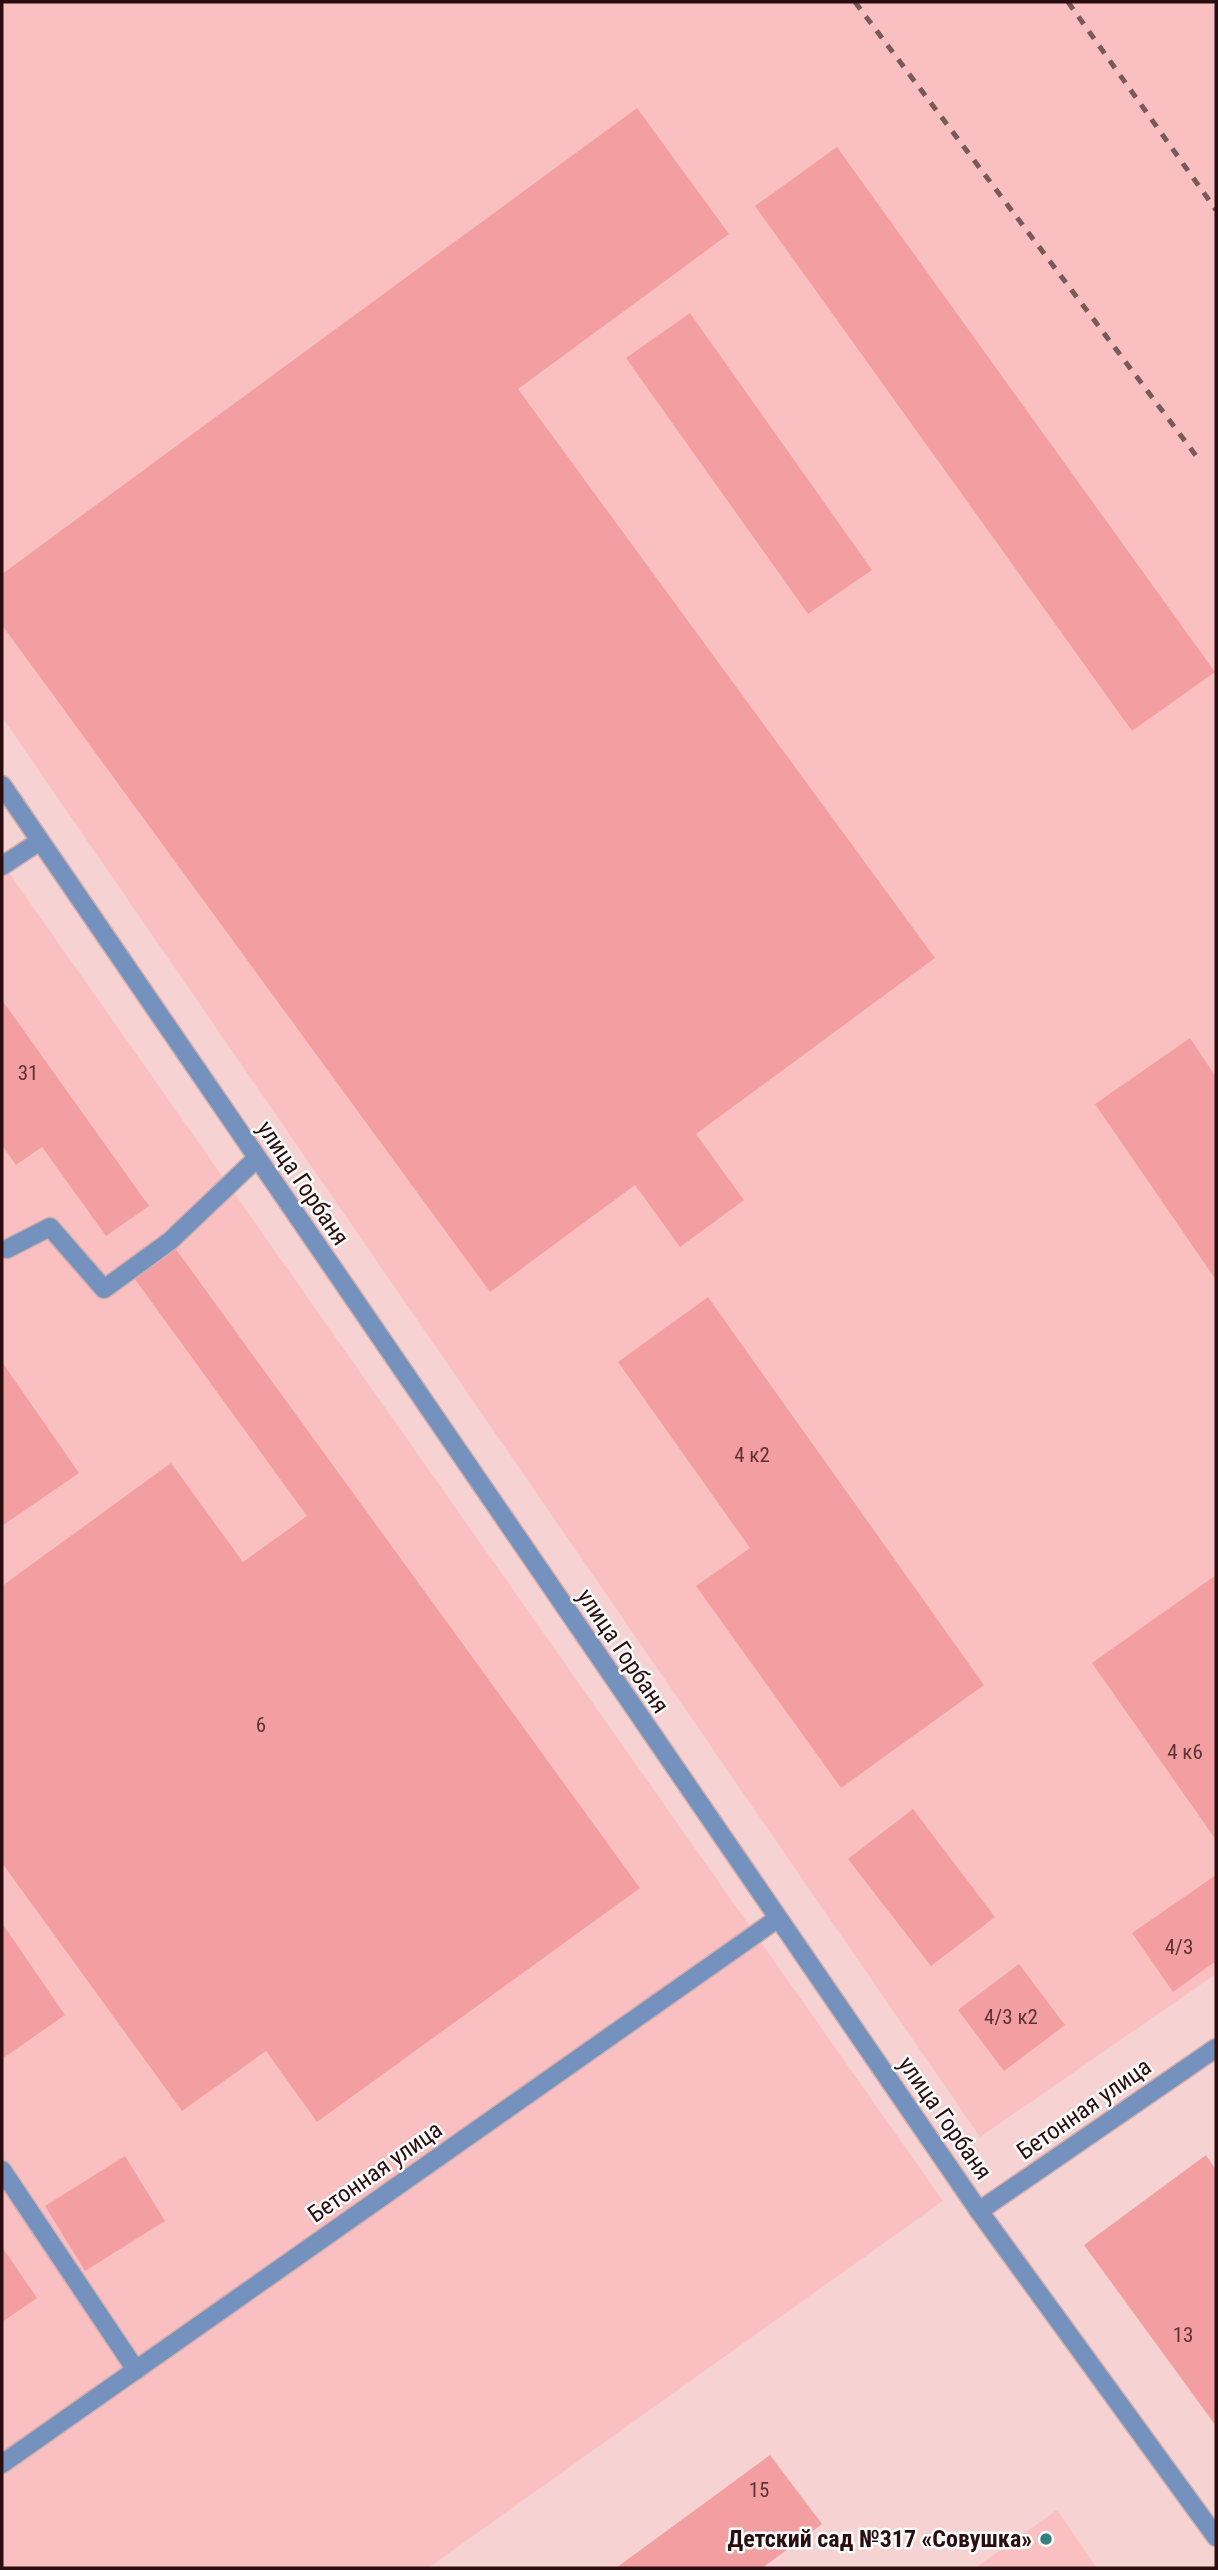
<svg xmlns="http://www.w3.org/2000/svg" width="1218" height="2570" font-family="'Roboto Condensed',sans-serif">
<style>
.built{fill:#fac0c1}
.building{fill:#f39fa2}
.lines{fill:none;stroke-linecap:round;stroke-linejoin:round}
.lane-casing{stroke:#d1afaf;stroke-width:21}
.street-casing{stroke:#d1afaf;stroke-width:21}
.lane{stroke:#7492bd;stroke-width:18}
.street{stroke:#7492bd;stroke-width:18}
.rail{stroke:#79595a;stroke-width:5;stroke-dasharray:9 9;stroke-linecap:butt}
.poi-dot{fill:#357e7f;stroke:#fdfdfd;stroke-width:2.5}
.labels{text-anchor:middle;stroke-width:5;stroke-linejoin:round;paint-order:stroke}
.number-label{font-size:21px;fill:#5d3234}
.street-label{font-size:24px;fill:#2b0d0f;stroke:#fdfdfd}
.poi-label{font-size:24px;font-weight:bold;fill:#2b0d0f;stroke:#fdfdfd;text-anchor:end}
</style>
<rect width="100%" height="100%" fill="#f6d2d2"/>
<path class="built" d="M2,2H1211L1216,9V1974L980,2137L2,717Z
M2,863L943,2201L428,2568H2Z
M1057,2510L1097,2568H975Z"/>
<path class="building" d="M637,108L729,234L518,389L935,958L696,1134L744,1200L680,1247L635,1185L490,1292L2,625V574Z
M837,147L1215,672L1132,731L755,206Z
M690,313L872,570L808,614L626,358Z
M2,1000L149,1206L106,1236L42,1147L16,1165L2,1145Z
M1190,1038L1216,1077V1280L1095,1104Z
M170,1241L640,1888L317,2122L266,2051L182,2111L2,1863V1586L171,1463L243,1562L307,1516L129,1271Z
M708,1297L984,1685L841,1788L696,1586L750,1548L618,1362Z
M2,1362L79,1473L2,1526Z
M1216,1575V1840L1092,1663Z
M913,1809L995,1917L931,1966L848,1859Z
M1216,1875V1961L1173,1992L1132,1933Z
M2,1923L65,2015L2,2059Z
M1019,1964L1065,2025L1004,2071L958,2010Z
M1206,2155L1216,2170V2426L1084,2245Z
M125,2156L165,2221L85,2271L45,2206Z
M2,2247L37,2298L2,2322Z
M770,2455L822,2524L762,2568H616Z"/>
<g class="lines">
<defs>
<path id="lane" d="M2,785L979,2211
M2,866L40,841
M7,1249L50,1227L104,1289L170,1241L257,1158
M2,2170L136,2370"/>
<path id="street" d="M1216,2048L979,2211L1216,2537
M2,2464L777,1919"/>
</defs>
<use href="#lane" class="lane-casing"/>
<use href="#street" class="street-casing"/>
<use href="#lane" class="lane"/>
<use href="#street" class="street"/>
<path class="rail" d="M855,2L1197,457
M1068,2L1216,210"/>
</g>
<circle class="poi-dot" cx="1046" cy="2539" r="7"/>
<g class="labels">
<g class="number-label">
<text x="28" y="1080">31</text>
<text x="752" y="1462">4 к2</text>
<text x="261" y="1732">6</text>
<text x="1185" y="1759">4 к6</text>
<text x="1179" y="1954">4/3</text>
<text x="1011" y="2024">4/3 к2</text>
<text x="1183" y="2342">13</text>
<text x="759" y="2497">15</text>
</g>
<g class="street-label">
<text transform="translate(303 1183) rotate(56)" y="8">улица Горбаня</text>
<text transform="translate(623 1651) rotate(56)" y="8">улица Горбаня</text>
<text transform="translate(1084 2109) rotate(-35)" y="8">Бетонная улица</text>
<text transform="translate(945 2118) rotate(55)" y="8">улица Горбаня</text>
<text transform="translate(375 2172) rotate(-35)" y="8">Бетонная улица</text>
</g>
<g class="poi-label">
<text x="1032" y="2547">Детский сад №317 «Совушка»</text>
</g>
</g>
<rect width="1218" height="2570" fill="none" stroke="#2b0d0f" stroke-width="7"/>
</svg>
